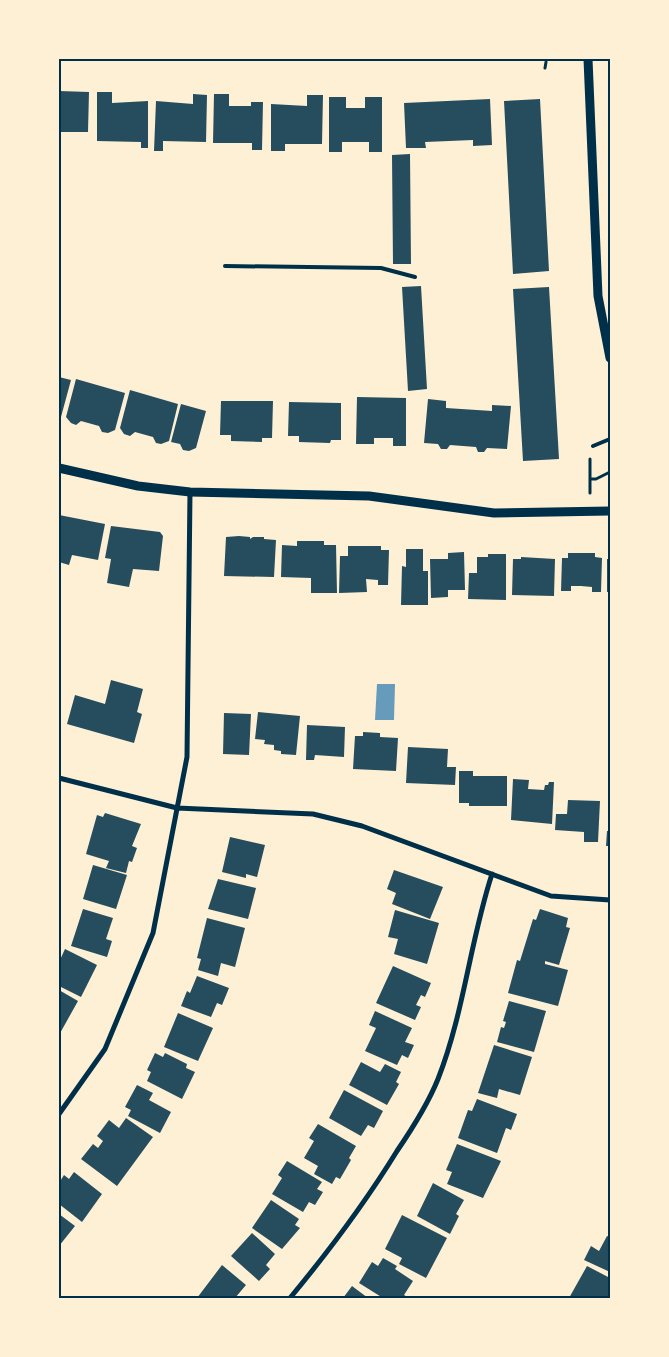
<svg xmlns="http://www.w3.org/2000/svg" width="669" height="1357" font-family="Cabin,sans-serif">
<style>
.water{fill:#669bbc}
.building{fill:#264d5e}
.lines{fill:none;stroke-linecap:round;stroke-linejoin:round}
.path{stroke:#003049;stroke-width:3}
.service{stroke:#003049;stroke-width:4}
.minor{stroke:#003049;stroke-width:5}
.tertiary{stroke:#003049;stroke-width:9}
.neatline{fill:none;stroke:#003049;stroke-width:2}
</style>
<rect width="100%" height="100%" fill="#fdf0d5"/>
<path class="water" d="M377,684H395L394,720H375Z"/>
<path class="building" d="M59,91L89,92L88,132H59Z
M97,92H112V103L148,101V148H141V142L97,141Z
M193,94L207,95L206,142L163,141V151H154L156,101L193,104Z
M214,94H229V106H251V102H263L262,150H252V143H213Z
M307,95H323L322,144H285V151H271V104L307,106Z
M329,97H346V108H365V97H382V152H369V142H342V152H329Z
M490,99L492,145L473,146V140L425,142L426,148H406L404,103Z
M540,99L549,271L513,274L504,101Z
M410,154L411,264H393L392,155Z
M421,286L427,389L408,391L402,287Z
M549,287L559,459L523,461L513,289Z
M59,377L71,380L61,417L59,418Z
M76,379L125,393L115,430L108,433L102,432L99,426L81,421L76,425L71,423L66,417Z
M130,390L178,404L169,441L161,444L156,443L153,437L135,432L130,436L124,434L120,428Z
M357,397L406,398V446H393V438H374V444H356Z
M428,399L446,401V408L492,411V405L511,406L507,449L487,448L484,452H478L476,447L450,445L447,449H441L438,444L424,443Z
M221,401H273L272,438H262V442L231,441V435H220Z
M289,402L341,403V440H331L330,443L299,442V436H288Z
M181,404L206,411L196,448L189,451L183,450L180,444L171,442Z
M59,515L105,524L98,560L72,555L69,565L59,562Z
M111,526L160,532L163,536L159,571L133,569L129,587L107,583L111,559L105,558Z
M239,536L250,537V539L253,537H264V539L276,540L274,577L224,576L226,537Z
M297,541H324V545H336L337,593H311V578L281,577L282,545L297,546Z
M348,546H381V550H389L388,585H378V580L366,579L367,592L339,593L340,556H348Z
M406,549H423V571H428V605H401L402,566L406,567Z
M464,552L465,590H448V597L431,598L430,559H448V553Z
M568,553H595V557L602,558L601,592H592V587L581,586H571V591H561L562,558H568Z
M488,554H506V600L468,599L469,573H477V557H488Z
M521,557L555,559L554,596L512,595L513,559H521Z
M607,559H610V592H607Z
M111,680L143,689L137,712L142,714L134,743L67,724L75,695L105,704Z
M258,712L300,716L296,755L281,754V751L274,750V745L264,744L265,740L255,739Z
M224,713L251,714L249,755L223,754Z
M307,725L345,727L344,757L315,755L314,760H306Z
M363,732L380,733V737L398,738L396,771L353,769L355,736H363Z
M408,747L448,749L447,767H456L455,785L406,783Z
M459,771H473V776H507V806H469V803H459Z
M513,779L529,780L528,789L544,790L545,785H548L549,782H554L552,824L511,820Z
M568,800L600,801L598,842H584V832L555,830L556,814H567Z
M105,813L141,824L132,846L137,848L132,862L129,861L126,873L106,868L109,861L86,854L97,815L103,817Z
M607,831H610V846H606Z
M230,837L265,845L257,877L246,874V878L222,872Z
M93,865L127,875L116,909L83,899Z
M394,870L443,887L430,919L392,904L396,893L387,889Z
M218,879L256,888L248,919L208,909Z
M83,909L113,918L106,939L112,941L107,957L71,946Z
M540,909L568,918L566,927L570,928L559,965L545,961V964L568,970L558,1006L508,993L517,960L520,961L533,919L536,920Z
M395,910L439,923L427,964L394,954L398,939L388,937Z
M207,918L245,928L235,967L221,963L218,976L198,970L201,959L197,958Z
M65,949L97,965L81,997L59,986V962Z
M393,966L431,983L425,997L421,995L416,1005L421,1007L415,1020L376,1003Z
M197,976L229,988L222,1005L217,1003L211,1017L181,1006L187,991L190,993Z
M59,990L78,1001L59,1035Z
M509,1001L546,1011L534,1052L497,1042L501,1027L504,1028L506,1022L503,1021Z
M375,1011L412,1028L405,1042L414,1045L408,1058L402,1055L397,1065L365,1051L376,1028L369,1025Z
M178,1013L213,1028L198,1061L164,1047Z
M494,1045L532,1057L520,1095L499,1089L497,1098L478,1093Z
M155,1053L163,1057L165,1053L187,1064L186,1068L195,1072L182,1099L147,1081L151,1072L147,1070Z
M361,1062L380,1072L385,1064L401,1072L396,1082L399,1084L387,1105L349,1085Z
M137,1085L153,1093L149,1100L171,1112L160,1133L128,1116L131,1110L125,1107Z
M344,1090L383,1111L374,1128L368,1125L361,1136L329,1118Z
M477,1099L517,1114L511,1130L506,1128L497,1153L458,1138L468,1110L472,1111Z
M126,1118L153,1137L117,1186L81,1159L93,1144L98,1148L103,1141L97,1136L109,1120L119,1128Z
M318,1124L356,1146L349,1158L351,1160L340,1179L336,1177L332,1184L314,1174L318,1166L304,1158L314,1141L309,1138Z
M457,1144L501,1161L483,1198L447,1184L452,1172L446,1170Z
M287,1161L322,1182L317,1189L323,1192L315,1205L309,1202L303,1212L272,1194L282,1178L278,1175Z
M74,1172L102,1194L82,1222L59,1204L61,1193L59,1191V1183L64,1175L69,1179Z
M433,1183L464,1200L456,1214L459,1216L450,1234L417,1216Z
M271,1200L299,1219L295,1225L300,1228L282,1249L252,1228Z
M59,1214L75,1226L59,1246Z
M402,1215L447,1238L426,1278L399,1264L402,1258L385,1249Z
M252,1233L275,1254L266,1265L270,1269L259,1281L231,1256Z
M607,1236L610,1237V1272L584,1260L591,1246L599,1251Z
M383,1258L397,1266L395,1269L413,1281L404,1295L409,1298H383L359,1283L372,1262L378,1266Z
M222,1265L246,1285L235,1298H197Z
M587,1266L610,1278V1298H569Z
M352,1286L368,1298H343Z"/>
<g class="lines">
<path class="path" d="M545,68L546,62
M590,479H596L610,472
M590,493V459"/>
<path class="service" d="M225,266L381,268L415,277
M593,446L610,439"/>
<path class="minor" d="M59,778L177,808L313,814L362,826L551,896L610,900
M59,1114L105,1049L153,933L187,757L190,492
M290,1298C329,1251 365,1203 397,1151C412,1129 428,1104 438,1079C464,1013 470,941 492,874"/>
<path class="tertiary" d="M588,59L598,296L610,358
M59,468L138,486L190,492L369,496L494,513L610,511"/>
</g>
<rect width="669" height="1357" fill="none" stroke="#fdf0d5" stroke-width="120"/>
<rect x="60" y="60" width="549" height="1237" class="neatline"/>
</svg>
